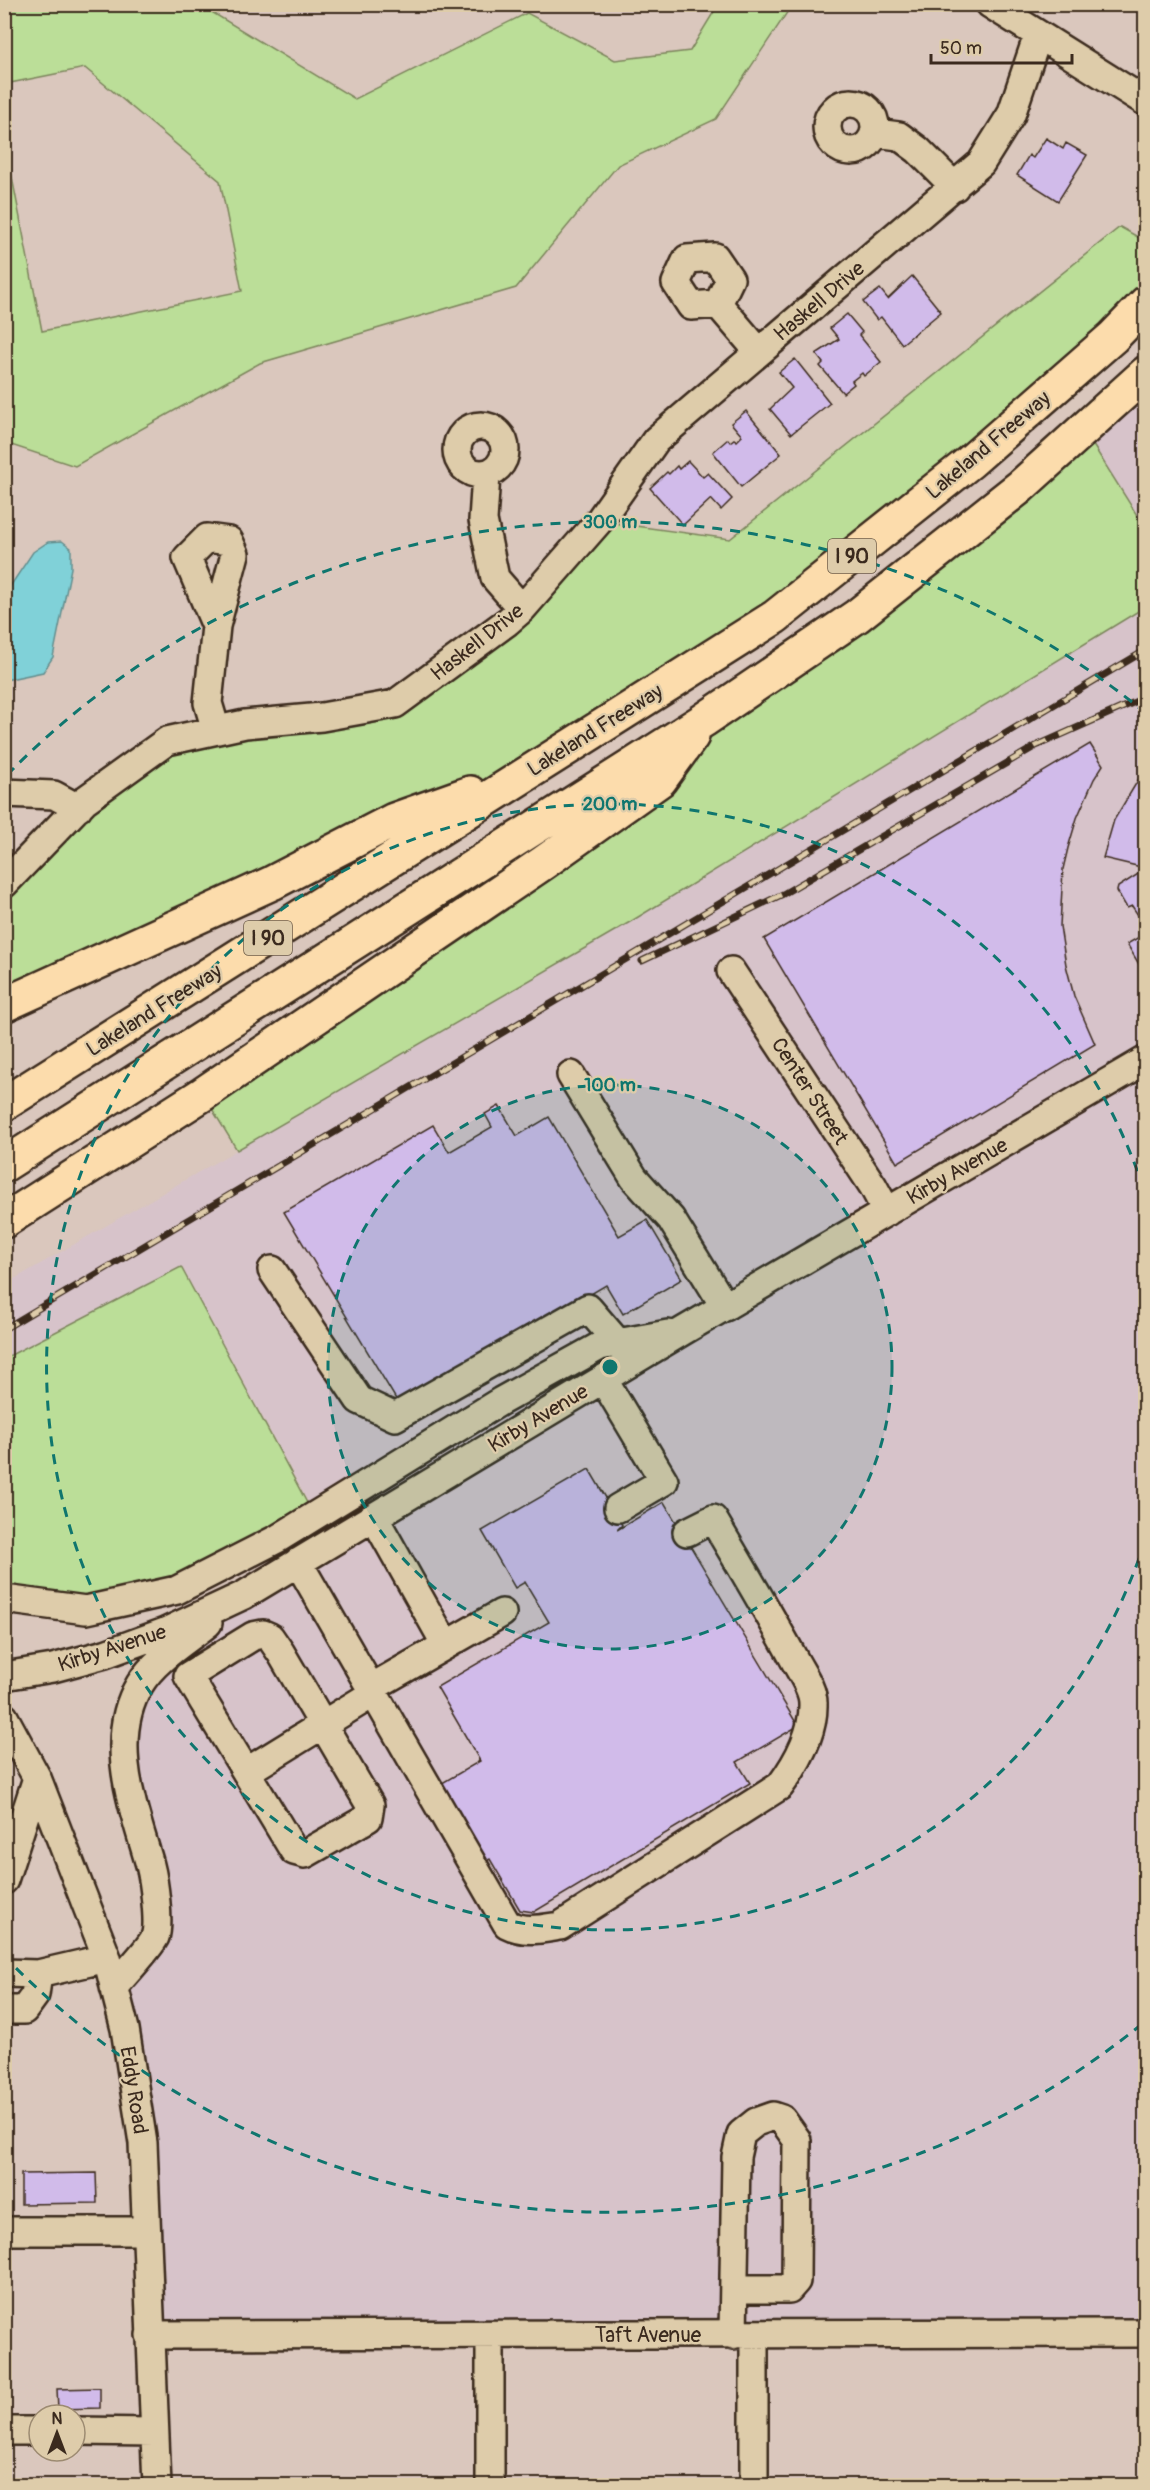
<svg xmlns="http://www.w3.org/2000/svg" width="1150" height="2490" font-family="Pangolin,sans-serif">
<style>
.built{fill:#d7c3ca}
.green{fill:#bbde98;stroke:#7b845b;stroke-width:1.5}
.water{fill:#80d1d8;stroke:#648e8e;stroke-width:1.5}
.building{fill:#d1bbea;stroke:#3b2a1e;stroke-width:1.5}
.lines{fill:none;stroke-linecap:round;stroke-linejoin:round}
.minor-casing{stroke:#3b2a1e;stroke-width:32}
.highway-casing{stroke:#3b2a1e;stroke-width:38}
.minor{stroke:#deccaa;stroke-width:27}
.highway{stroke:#fcdcac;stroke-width:33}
.rail-casing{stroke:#3b2a1e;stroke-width:7}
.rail{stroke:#deccaa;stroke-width:4.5;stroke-dasharray:14;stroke-linecap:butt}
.ring{fill:none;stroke:#0f766e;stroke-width:3;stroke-dasharray:10 8}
.labels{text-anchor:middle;stroke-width:4.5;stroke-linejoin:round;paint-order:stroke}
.shield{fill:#deccaa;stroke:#6c5b48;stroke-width:1.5}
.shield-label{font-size:20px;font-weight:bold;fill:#3b2a1e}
.street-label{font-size:21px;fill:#3b2a1e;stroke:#deccaa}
.centre{fill:#0f766e;stroke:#deccaa;stroke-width:3}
.ring-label{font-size:18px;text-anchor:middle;font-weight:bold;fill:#0f766e;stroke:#deccaa;stroke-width:4.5;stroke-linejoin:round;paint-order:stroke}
</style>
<rect width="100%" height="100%" fill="#dac7bd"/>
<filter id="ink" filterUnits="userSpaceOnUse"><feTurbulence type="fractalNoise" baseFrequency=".0167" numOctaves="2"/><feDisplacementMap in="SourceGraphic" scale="12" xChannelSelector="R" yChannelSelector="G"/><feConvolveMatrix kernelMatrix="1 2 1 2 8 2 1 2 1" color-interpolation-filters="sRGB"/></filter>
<g filter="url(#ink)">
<path class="built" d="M1145,373V528L1083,429Z
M1145,607V2333L150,2335L114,1987L155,1937L125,1739L158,1663L330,1543L182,1267L5,1369L4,1285L630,922Z"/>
<path class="green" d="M5,4L200,5L355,99L527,13L615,60L690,51L718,5H792L716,119L618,165L516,288L260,363L75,466L5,443V141L42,331L242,291L220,181L85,68L5,84Z
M1120,227L1145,241V303L970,462L531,770L5,1005V884L167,741L395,704L507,622L599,521L730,539Z
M1083,429L1145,528V607L630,922L237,1150L203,1094L543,863L704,720Z
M181,1267L314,1516L277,1539L86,1610L5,1599V1358Z"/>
<path class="water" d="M62,541L71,548V568L53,657L43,672L5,680V594L33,552L48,542Z"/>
<path class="building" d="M1046,138L1063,149L1066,143L1087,155L1058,201L1017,175L1029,155L1033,158Z
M912,276L941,312L902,344L881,317L877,320L863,302L880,289L888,299Z
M847,314L862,332L859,335L881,362L864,376L862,373L852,381L854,384L843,393L820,366L823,363L816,354L839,339L830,328Z
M795,359L830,403L791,434L770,409L792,388L779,372Z
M746,411L781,454L741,487L713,452L728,439L730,442L734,439L737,441L742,436L731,423Z
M688,461L703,477L708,473L732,499L721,510L711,499L683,525L650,488L667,472L669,474L677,466L679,469Z
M1090,744L1103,765L1094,779L1077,818L1068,848L1063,869L1060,926L1066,965L1074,996L1095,1044L897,1163L764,939Z
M1146,767V927L1132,906L1127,908L1117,891L1118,887L1143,871L1141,867L1103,858L1114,820Z
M1146,933V976L1127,944Z
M499,1106L517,1136L549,1117L619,1236L647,1220L682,1279L623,1314L606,1285L400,1406L284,1212L433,1125L449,1152L492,1127L485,1114Z
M589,1469L622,1525L617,1530L664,1502L798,1726L737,1762L750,1783L534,1912L520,1910L490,1859L483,1863L437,1786L480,1761L437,1687L549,1622L525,1582L515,1588L482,1531Z
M96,2173L97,2203L21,2204V2174Z
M100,2388V2408L58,2409L57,2389Z"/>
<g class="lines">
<defs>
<path id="minor" d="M990,4L1146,102
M827 127a24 24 0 1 1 48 0a24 24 0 1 1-48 0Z
M876,133L899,136L918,150L955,187
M715,257L730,279L718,304L691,306L676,283L687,259Z
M718,304L759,352
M457 450a24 24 0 1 1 48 0a24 24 0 1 1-48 0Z
M486,475L483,520L495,578L522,609
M216,626L187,558L207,538L229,541L235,554L216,626L208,703L216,730
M4,793L54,795L78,808
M4,884L85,800L167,741L245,724L322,717L395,704L507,622L522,609L599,521L656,440L981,163L1011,115L1038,35
M731,971L873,1186L887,1212
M571,1075L634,1178L671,1219L725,1307
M272,1270L359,1400L395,1417L588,1308L618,1343
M603,1379L664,1481L618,1508
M374,1517L446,1645
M298,1562L507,1924C524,1933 541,1929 560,1926L780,1786C797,1763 814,1734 813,1703C813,1689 802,1674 795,1661C769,1613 741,1566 713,1519L687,1532
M4,1599L86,1610L177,1590L277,1539L501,1401L600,1346L668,1334
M263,1634L270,1637L281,1653L370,1805L368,1818L305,1854L294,1851L188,1676L253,1636Z
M4,1676L53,1668L105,1654L165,1632L244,1595L683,1331L1146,1060
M371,1688L502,1613
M4,1717L37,1778L107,1958L125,2029L143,2143L157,2486
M246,1772L374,1693
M4,1880L37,1778
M4,1973L38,1974L107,1958
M114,1987C123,1976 150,1948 155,1937C160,1924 154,1880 150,1865C134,1809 106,1740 140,1684C155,1659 186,1641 208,1623
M4,2010H24L35,1995L38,1974
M4,2231H146
M150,2335L1146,2333
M733,2335L736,2157L741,2134L756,2122L773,2116L782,2119L797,2140L796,2281L789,2289H734
M754,2335V2486
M4,2431H39
M75,2431L154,2432
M490,2486V2335"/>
<path id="highway" d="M4,1005L272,883L394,820L470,793
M4,1104L775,617L970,462L1113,337L1146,303
M4,1165L704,720L857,616L1020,487L1146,373
M4,1221L203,1094L543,863L660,780L692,736"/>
</defs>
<use href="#minor" class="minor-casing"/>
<use href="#highway" class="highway-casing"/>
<use href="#minor" class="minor"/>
<use href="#highway" class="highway"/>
<defs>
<path id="rail" d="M642,961L783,894L1036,746L1146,697
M4,1329L1146,650"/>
</defs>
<use href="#rail" class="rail-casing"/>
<use href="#rail" class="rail"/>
</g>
</g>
<circle cx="610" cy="1367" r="282" fill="#0f766e" fill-opacity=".12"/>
<g class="ring">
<circle cx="610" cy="1367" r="282"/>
<path d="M1145 1541A563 563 0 1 1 1145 1193"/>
<path d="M1142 2024A845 845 0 0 1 7 1959M7 775A845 845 0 0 1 1142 710"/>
</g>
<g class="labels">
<g class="shield">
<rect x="828" y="539" width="48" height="34" rx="4.5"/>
<rect x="244" y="921" width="48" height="34" rx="4.5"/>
</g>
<g class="shield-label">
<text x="852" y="563">I 90</text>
<text x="268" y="945">I 90</text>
</g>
<g class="street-label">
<text transform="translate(819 301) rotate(-40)" y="7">Haskell Drive</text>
<text transform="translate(988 445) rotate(-40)" y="7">Lakeland Freeway</text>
<text transform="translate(477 642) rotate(-38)" y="7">Haskell Drive</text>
<text transform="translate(595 730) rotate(-32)" y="7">Lakeland Freeway</text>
<text transform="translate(154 1010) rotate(-32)" y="7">Lakeland Freeway</text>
<text transform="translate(810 1091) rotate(57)" y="7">Center Street</text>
<text transform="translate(957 1171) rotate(-30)" y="7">Kirby Avenue</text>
<text transform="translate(538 1418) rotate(-31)" y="7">Kirby Avenue</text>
<text transform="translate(112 1648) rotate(-18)" y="7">Kirby Avenue</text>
<text transform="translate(134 2090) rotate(81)" y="7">Eddy Road</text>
<text x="648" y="2342">Taft Avenue</text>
</g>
</g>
<circle cx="610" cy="1367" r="9" class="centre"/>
<g class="ring-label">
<text x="610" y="528">300 m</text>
<text x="610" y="810">200 m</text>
<text x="610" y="1091">100 m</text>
</g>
<rect width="1150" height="2490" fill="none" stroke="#deccaa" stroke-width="24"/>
<rect x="12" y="12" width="1126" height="2466" fill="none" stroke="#3b2a1e" stroke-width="2" filter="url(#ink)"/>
<g transform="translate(57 2433)"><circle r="28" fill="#deccaa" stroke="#9d8b72" stroke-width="1.5"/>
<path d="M0-4.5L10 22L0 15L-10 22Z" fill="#3b2a1e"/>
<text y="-9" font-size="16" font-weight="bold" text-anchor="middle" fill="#3b2a1e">N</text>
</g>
<path d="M931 54v9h141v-9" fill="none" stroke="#3b2a1e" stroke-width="3"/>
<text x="940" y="54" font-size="18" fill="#3b2a1e" stroke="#deccaa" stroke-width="4.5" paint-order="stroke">50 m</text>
</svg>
